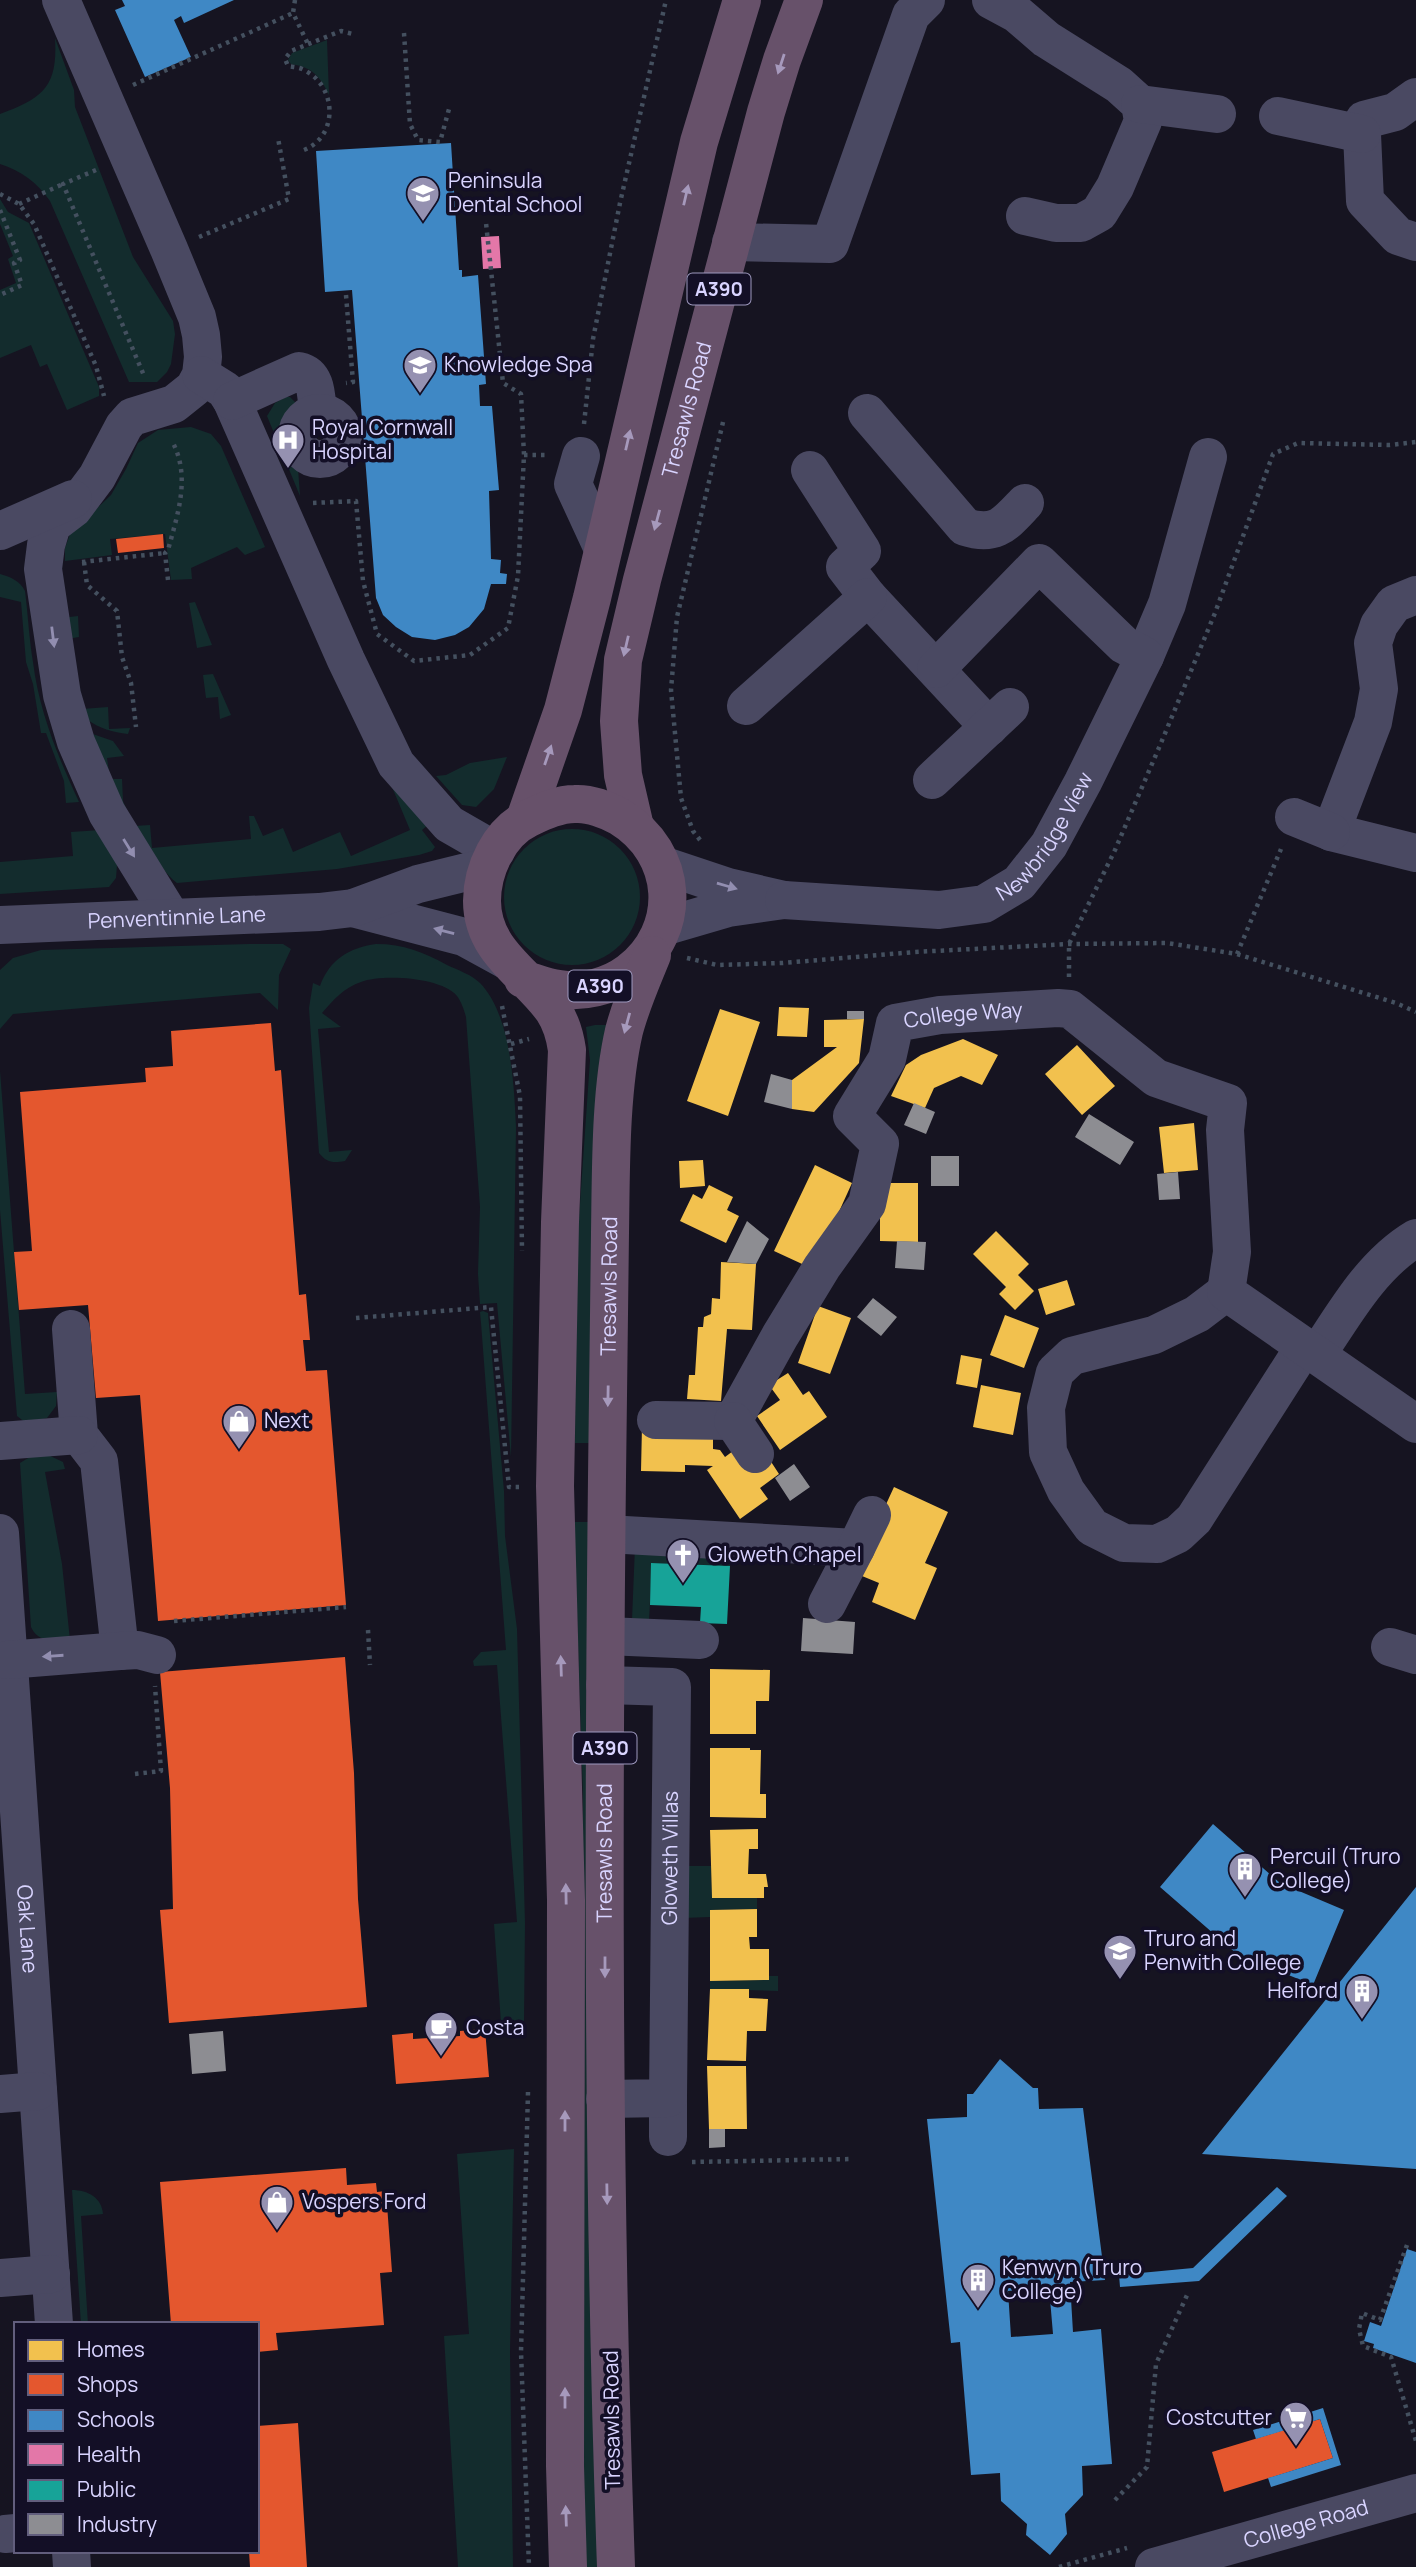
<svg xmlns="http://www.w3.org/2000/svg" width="1416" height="2567" font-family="Manrope,sans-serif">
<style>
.green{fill:#132c2d}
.homes{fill:#f2c14e}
.shops{fill:#e4572e}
.schools{fill:#3f88c5;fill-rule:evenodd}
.health{fill:#e377a8}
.public{fill:#17a398}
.industry{fill:#8d8d92}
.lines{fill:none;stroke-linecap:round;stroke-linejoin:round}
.path{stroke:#44505f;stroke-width:4.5;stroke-dasharray:3.5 5;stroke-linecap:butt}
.minor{stroke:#4a4962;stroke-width:38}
.highway{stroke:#67516a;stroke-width:38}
.oneway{fill:#a699bc}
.oneway2{fill:#928eb0}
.labels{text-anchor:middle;stroke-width:7;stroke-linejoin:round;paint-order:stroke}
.shield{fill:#130f26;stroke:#9e99be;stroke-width:2}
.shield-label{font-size:19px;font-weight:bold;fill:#d9d4ff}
.poi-label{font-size:21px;fill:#d9d4ff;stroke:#130f26;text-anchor:start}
.street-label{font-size:21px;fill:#d9d4ff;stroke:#130f26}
</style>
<rect width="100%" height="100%" fill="#161421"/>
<path class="green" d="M55,38L74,90L75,107L133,257L173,321L175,334L171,364L167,372L157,382H129L50,201C37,182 21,171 0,164V114C43,98 58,87 55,38Z
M327,40L329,95C320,76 312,67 291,64L288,60L292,53Z
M0,199L8,212L29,223L99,387V396L67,410L47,364L40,367L31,345L0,358V290L16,283L8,259L13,256L0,224Z
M286,397H290L297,404C278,420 277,453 298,468L300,496L267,416L275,403Z
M191,427L211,434L221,446L265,547L245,555L237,547L191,568L192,579L171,580L165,534L110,539L112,555L65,561V548L70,534L111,495L126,469L138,443L158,430Z
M0,574C11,577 20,581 25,591C28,614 29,638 33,662C39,711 58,757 79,802L66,803L64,781L46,733H41L33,684L26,662L21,602L0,597Z
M195,602L212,645L197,648L189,603Z
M78,616L79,637L67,639L75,688H80L82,709L108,707L109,729L130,728L128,734C113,732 99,729 87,719C67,702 63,643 61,618Z
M213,674L231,715L220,719L218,697L206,698L203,675Z
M84,731L113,741L124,756L107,758L110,779H122L123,801L134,826L150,825L152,848L251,839L249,816H254L263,836L283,828L293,852L340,832L351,856L410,830L392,787L428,825L422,830L435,847L432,851L419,855L337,869L177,883C165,874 158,861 149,849C124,814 94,775 84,731Z
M507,757L494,789L476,807L462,805L436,776L446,775L470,763Z
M504 897a68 68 0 1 1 136 0a68 68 0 1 1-136 0Z
M101,830L117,865L116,878L109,887L0,894V862L73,856L71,832Z
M249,944H283L291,949L279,975L278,1010L260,993L13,1014L0,1029V970L13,958L41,950Z
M376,944C404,944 423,952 447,965C458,970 472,975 480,983C511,1015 514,1084 516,1127L511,1457L497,1303L480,1304L478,1274L480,1207L466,1017C464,1010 461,1001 457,996C441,977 382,974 361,982C345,987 333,1000 322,1013L341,1027L318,1029L329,1152L352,1150L345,1161C333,1163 327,1163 319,1153L309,1008L313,983L320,986C330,959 349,948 376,944Z
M595,1025H609L593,1443H575L576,1261L590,1060L586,1027Z
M0,1071L25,1394L57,1392L56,1406L47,1418L26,1423L17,1416L0,1210Z
M483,1311L488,1313L504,1491L505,1536L517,1629L525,1923L524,2021L501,2023L494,1924L517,1922L497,1665L474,1666L473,1661L481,1652L506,1650L481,1323L480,1312Z
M46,1454L63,1462L65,1469L45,1472L62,1564L70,1640C54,1640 39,1644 31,1627L20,1463L33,1455Z
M574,1522H593L603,2567H586L580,2371L583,1795Z
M635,1546L731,1551L730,1566L652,1563L649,1621L632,1620Z
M683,1866H711L712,1898H757V1909L710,1910V1917L683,1918Z
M768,1976H778V1991L710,1989V1981L768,1980Z
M514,2149L510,2352L513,2567H458L444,2336L469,2334L457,2154Z
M72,2190C88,2190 102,2198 103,2214L81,2216L88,2324H81Z"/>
<path class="homes" d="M779,1007L809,1008L807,1037L777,1036Z
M720,1009L760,1022L728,1116L687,1101Z
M864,1019L859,1063L814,1112L792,1109V1080L837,1047H824V1020Z
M963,1039L998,1055L982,1085L961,1076L934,1088L925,1108L891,1096L906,1065L921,1055Z
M1077,1045L1115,1086L1082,1115L1045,1074Z
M1194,1123L1198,1170L1164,1173L1159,1127Z
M703,1160L705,1186L680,1188L679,1161Z
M815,1165L852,1183L813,1269L774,1251Z
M880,1183H918V1242L880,1241Z
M709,1185L733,1197L727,1210L739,1216L726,1243L680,1221L693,1194L702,1199Z
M996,1231L1029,1264L1018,1275L1034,1291L1015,1310L999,1294L1006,1287L973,1254Z
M721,1262L756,1264L752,1330L727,1329L721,1401L687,1399L689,1375H695L698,1327H703L704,1317L711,1314L712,1298L720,1299Z
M1067,1280L1075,1305L1046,1315L1038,1289Z
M818,1306L851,1318L830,1374L798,1363Z
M1005,1315L1039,1328L1024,1368L990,1355Z
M961,1355L982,1359L977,1388L956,1384Z
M788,1373L803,1395L809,1391L827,1417L780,1450L757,1416L780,1400L769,1385Z
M981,1385L1021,1393L1013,1435L973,1427Z
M642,1426L713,1435V1449L720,1450L725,1457L733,1451L766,1454L779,1474L760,1488L768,1499L740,1519L707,1470L713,1466L685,1465V1472L641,1471Z
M894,1487L948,1512L925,1563L937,1568L915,1620L872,1602L879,1583L862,1576L870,1539Z
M710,1669L770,1670L769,1701H756V1734H710Z
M710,1748H750V1750H761L760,1794H766V1818L710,1817Z
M758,1829V1849H749L748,1874H766L768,1887H764V1898H712L710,1830Z
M757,1909V1937H749L750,1949H769V1980L710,1981V1910Z
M710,1989H749V1998L768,1999L766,2031H747L746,2061L707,2060Z
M707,2066H746L747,2129H709Z"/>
<path class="shops" d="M163,534L164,548L118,553L116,539Z
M271,1023L275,1071L281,1070L299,1295L306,1294L310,1340H303L306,1371L327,1370L346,1605L158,1621L140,1395L96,1398L88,1305L19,1310L14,1252L32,1251L20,1092L146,1082L145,1068L173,1066L171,1031Z
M345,1657L354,1773L358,1899L367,2007L169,2023L160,1910L173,1909L170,1788L160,1672Z
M485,2029L489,2077L396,2084L392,2035L413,2033V2039L460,2036V2031Z
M346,2168L347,2185L376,2183L377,2192L386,2191L392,2272L380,2273L384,2325L276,2333L278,2350L257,2352V2324H171L160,2182Z
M1320,2419L1333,2458L1224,2492L1212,2452Z
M298,2423L307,2567H250L249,2551H257V2426Z"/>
<path class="schools" d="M122,0H234L184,23L181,16L174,20L191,57L145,77L115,10L125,6Z
M451,143L459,270H462V277L478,275L486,384L479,385L480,406H492L499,490L489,491L491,559L501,560L500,573L507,574L506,584H491L484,609L469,627L455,635L435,640L412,637L396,627L383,615L376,598L352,290L325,292L316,151Z
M1213,1824L1280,1883L1344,1910L1313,1985L1237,1954L1160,1887Z
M1416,1887V2169L1202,2154Z
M1000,2059L1033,2088H1038L1039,2109L1083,2108L1105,2280L1070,2282L1073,2332L1101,2329L1112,2464L1082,2466L1083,2495L1065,2514L1067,2534L1050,2555L1026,2535L1027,2524L1001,2501L1000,2473L971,2475L960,2342L951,2343L927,2119L967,2117V2094H973ZM1049,2287L1053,2334L1011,2337L1008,2291Z
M1277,2187L1287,2196L1199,2281L1120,2287L1119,2275L1193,2268Z
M1407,2249L1416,2252V2363L1373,2348L1374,2344L1364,2341L1370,2322L1381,2326Z
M1323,2408L1341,2465L1271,2487L1268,2478L1333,2458L1320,2419L1256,2439L1253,2430Z"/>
<path class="health" d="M499,236L501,268L483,269L481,237Z"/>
<path class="public" d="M651,1563L730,1566L727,1624L700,1623L701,1607L650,1605Z"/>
<path class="industry" d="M847,1011H864V1019H847Z
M771,1074L792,1080V1109L764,1102Z
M914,1103L935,1112L926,1134L904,1125Z
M1089,1114L1134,1142L1120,1165L1075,1137Z
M931,1156H959V1186H931Z
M1178,1172L1180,1199L1159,1200L1157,1174Z
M747,1221L769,1239L756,1264L727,1262Z
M897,1241L926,1242L924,1270L895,1268Z
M873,1298L897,1317L881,1336L857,1317Z
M794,1464L810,1487L790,1501L775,1478Z
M803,1618L855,1622L853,1654L801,1651Z
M223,2031L226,2071L192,2074L189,2034Z
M709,2129H725V2147L709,2148Z"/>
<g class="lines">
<path class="path" d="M295,0L293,13L308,44
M404,33L410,124L418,140L440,142L449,109
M133,85L293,13
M304,150C339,136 337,86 304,70C299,67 293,67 288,66L285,59L291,51L341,31L353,34
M96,170L63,184L145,378
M0,194L19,204L34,224L96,366L104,396
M19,204L63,184
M0,210L20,260L14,263L22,285L0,295
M199,237L289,199L278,138
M346,295L353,382L346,383
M584,424L593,339L620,203L666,0
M524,455H547
M313,503L356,501L363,581L377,634L414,661L470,655L508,628L518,576L524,455L521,394L503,383L486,223
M82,562L165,553
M84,562L87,585L117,611L122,657L131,683L136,727
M168,580L165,553L168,550C178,513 191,476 172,441
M700,840L693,831L681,798L671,690L677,617L724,418
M1237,954L1281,849
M687,958L717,965L783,963L915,952L1069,944L1167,943L1237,954L1396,1003L1416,1012
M1069,977V944L1115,850L1161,743L1215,613L1273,454L1298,443L1390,445L1416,442
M502,1006L520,1096L522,1251
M511,1044L529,1039
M356,1318L491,1307L509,1487H519
M174,1621L346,1607
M368,1630L370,1665
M135,1774L161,1771L155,1686
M528,2092L521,2352L529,2567
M692,2162L852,2159
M1407,2245L1380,2320L1362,2313L1359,2329L1363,2346L1391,2357L1416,2441
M1115,2500L1147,2467L1156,2364L1188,2293
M1059,2567L1127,2548"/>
<g class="minor">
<path d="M61,0L169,249L197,317L201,335L203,357L201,375L194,388L174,404L132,417L124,426L97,477L73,509L52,525L46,545L43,569L62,695L76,742L107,813L171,917"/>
<path d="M991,0L1017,14L1046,39L1119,85L1140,104L1143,121L1115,187L1099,213L1081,223H1056L1025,216"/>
<path d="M1416,97L1395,112L1364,120L1362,134L1365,201L1398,236L1416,242"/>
<path d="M1140,104L1217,114"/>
<path d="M1278,116L1362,134"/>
<path d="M731,242L830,244L911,15L926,0"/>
<path d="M201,375L225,390L232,401L346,660L396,764L449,824L496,851"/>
<path d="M232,401L299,371C318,375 316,398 318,414"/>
<path d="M867,413L965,527C996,537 1005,524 1025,503"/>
<circle cx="320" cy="436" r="23"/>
<path d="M581,456L573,484L603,549"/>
<path d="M810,470L862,551L845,567L868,597L989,727"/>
<path d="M0,531L73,499"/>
<path d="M1416,595L1394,604L1379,625L1373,643L1379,689L1373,722L1331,832L1416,853"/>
<path d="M1145,656L1167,604L1208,457"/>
<path d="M746,706L868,597"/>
<path d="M932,780L1010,707"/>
<path d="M1294,817L1331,832"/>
<path d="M662,865L728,887L784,900L728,908L663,927"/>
<path id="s1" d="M784,900L939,910L984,904L1019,883L1049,845L1083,782L1145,656L1124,645L1039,563L936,669"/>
<path d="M353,908L464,937L506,960"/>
<path id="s2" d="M0,925L319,912L353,908L418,884L487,867"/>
<path d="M1226,1292L1197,1314L1154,1335L1072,1356L1055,1372L1046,1408L1048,1452L1066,1491L1092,1527L1124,1543L1157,1544L1178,1534L1194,1519L1304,1347"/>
<path d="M71,1329L79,1435L99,1461L120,1651"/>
<path d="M1317,1355C1344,1314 1372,1264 1416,1238"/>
<path id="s3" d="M656,1420L733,1421L780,1336L822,1267L867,1204L880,1144L852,1116L887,1059L895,1023L940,1015L1058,1008L1070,1009L1156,1078L1228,1103L1225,1130L1232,1252L1226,1292L1416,1424"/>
<path d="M733,1421L755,1454"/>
<path d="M0,1441L79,1435"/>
<path id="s4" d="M0,1533L54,2324"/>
<path d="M607,1534L856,1548L827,1604"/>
<path d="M856,1548L872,1515"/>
<path d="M606,1636L700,1640"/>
<path d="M1390,1647L1416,1655"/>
<path d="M7,1660L120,1651L138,1650L157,1655"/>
<path d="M0,2094L38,2091"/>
<path d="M668,2098V2137"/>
<path id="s5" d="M605,2099L668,2098L672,1687L605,1685"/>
<path d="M0,2278L51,2274"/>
<path d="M5,2534L16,2533"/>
<path d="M71,2551L72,2567"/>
<path id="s6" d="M1154,2567L1416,2493"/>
</g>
<g class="highway">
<path d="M525,819L563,710L592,598L699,142L742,0"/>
<path id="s7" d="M635,827L623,775L619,721L623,660L642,580L766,112L782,60L804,0"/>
<path d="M523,979C534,982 547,988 559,989C583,993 609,987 629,972C684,930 679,853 620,817C608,810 589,803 575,804C559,804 544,811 529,818C499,832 482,870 482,901C482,952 528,974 553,1010C561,1022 565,1036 567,1050L560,1222L555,1486L566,1900L565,2466L568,2567"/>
<path id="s8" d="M616,2567C603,2204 603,1840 607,1477C608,1396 609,1315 610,1233C611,1170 610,1092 624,1031C631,1004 642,980 652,955"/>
</g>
</g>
<defs><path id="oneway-solid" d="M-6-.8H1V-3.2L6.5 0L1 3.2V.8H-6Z" transform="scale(1.75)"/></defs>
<g class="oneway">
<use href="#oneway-solid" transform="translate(781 64) rotate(108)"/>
<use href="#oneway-solid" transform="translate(686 195) rotate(-77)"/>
<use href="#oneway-solid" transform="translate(628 440) rotate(-77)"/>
<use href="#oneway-solid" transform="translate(657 520) rotate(105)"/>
<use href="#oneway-solid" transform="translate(626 646) rotate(103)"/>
<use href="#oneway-solid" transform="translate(548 755) rotate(-71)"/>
<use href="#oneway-solid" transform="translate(627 1023) rotate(105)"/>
<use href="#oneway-solid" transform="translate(608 1396) rotate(91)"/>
<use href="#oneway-solid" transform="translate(561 1666) rotate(-92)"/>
<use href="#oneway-solid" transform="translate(566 1894) rotate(-91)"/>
<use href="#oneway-solid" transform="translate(605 1967) rotate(90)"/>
<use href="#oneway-solid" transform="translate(565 2121) rotate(-90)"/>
<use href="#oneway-solid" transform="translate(607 2194) rotate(89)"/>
<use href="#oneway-solid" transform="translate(565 2398) rotate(-90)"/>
<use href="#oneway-solid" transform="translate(566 2516) rotate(-92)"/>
</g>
<g class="oneway2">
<use href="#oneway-solid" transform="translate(53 637) rotate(83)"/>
<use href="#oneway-solid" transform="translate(129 848) rotate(58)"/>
<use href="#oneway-solid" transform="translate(727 886) rotate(16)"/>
<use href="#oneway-solid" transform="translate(444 931) rotate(-165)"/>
<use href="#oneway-solid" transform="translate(53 1656) rotate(176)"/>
</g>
<defs>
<symbol id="university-pin" viewBox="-11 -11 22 30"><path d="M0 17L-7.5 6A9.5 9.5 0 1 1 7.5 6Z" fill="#9591b1" stroke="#130f26"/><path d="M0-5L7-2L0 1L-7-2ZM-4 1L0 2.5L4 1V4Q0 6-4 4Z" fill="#fff"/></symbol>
<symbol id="hospital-pin" viewBox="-11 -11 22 30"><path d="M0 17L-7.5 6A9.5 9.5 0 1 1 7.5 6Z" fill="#9591b1" stroke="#130f26"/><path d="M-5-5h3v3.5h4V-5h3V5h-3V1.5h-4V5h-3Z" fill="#fff"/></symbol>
<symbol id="shop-pin" viewBox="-11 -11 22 30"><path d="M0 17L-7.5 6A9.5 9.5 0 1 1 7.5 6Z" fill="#9591b1" stroke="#130f26"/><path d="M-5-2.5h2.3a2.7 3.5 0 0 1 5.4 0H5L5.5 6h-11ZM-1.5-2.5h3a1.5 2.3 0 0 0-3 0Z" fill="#fff"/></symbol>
<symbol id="church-pin" viewBox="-11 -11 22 30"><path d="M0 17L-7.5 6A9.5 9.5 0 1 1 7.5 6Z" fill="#9591b1" stroke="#130f26"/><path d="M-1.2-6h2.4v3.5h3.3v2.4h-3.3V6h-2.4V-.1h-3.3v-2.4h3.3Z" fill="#fff"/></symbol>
<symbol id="building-pin" viewBox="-11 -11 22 30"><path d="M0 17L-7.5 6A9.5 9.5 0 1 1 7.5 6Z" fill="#9591b1" stroke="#130f26"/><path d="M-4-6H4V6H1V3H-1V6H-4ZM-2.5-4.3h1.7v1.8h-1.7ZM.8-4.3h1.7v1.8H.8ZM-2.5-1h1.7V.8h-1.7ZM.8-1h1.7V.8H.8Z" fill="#fff"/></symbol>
<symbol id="cafe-pin" viewBox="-11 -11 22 30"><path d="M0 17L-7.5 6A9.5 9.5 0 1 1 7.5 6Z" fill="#9591b1" stroke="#130f26"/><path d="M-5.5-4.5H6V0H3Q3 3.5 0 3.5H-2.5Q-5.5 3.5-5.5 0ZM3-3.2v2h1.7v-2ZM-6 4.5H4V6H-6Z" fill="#fff"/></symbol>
<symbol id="supermarket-pin" viewBox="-11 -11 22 30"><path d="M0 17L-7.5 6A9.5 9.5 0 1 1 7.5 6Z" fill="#9591b1" stroke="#130f26"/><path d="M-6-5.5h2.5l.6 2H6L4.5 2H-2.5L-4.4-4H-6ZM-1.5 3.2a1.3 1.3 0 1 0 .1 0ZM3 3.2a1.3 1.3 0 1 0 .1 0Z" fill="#fff"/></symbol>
</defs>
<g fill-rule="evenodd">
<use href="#university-pin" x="404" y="174" width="38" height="52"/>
<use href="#university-pin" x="401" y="346" width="38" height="52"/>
<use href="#hospital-pin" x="269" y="421" width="38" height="52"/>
<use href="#shop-pin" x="220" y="1402" width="38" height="52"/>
<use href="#church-pin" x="664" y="1536" width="38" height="52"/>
<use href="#building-pin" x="1226" y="1850" width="38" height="52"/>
<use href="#university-pin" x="1101" y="1932" width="38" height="52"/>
<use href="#building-pin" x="1343" y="1972" width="38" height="52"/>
<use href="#cafe-pin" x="422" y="2009" width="38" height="52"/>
<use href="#shop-pin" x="258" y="2183" width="38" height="52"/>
<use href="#building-pin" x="959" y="2261" width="38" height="52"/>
<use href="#supermarket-pin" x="1277" y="2399" width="38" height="52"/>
</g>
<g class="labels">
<g class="shield">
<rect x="687.5" y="273.5" width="63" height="31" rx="5"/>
<rect x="568.5" y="970.5" width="63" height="31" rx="5"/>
<rect x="573.5" y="1732.5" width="63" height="31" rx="5"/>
</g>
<g class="shield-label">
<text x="719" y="296">A390</text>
<text x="600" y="993">A390</text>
<text x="605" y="1755">A390</text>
</g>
<g class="poi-label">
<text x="448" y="188">Peninsula<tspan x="448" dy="24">Dental School</tspan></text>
<text x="444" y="372">Knowledge Spa</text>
<text x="312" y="435">Royal Cornwall<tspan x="312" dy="24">Hospital</tspan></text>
<text x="264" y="1428">Next</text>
<text x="708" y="1562">Gloweth Chapel</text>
<text x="1270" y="1864">Percuil (Truro<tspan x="1270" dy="24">College)</tspan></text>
<text x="1144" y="1946">Truro and<tspan x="1144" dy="24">Penwith College</tspan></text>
<text x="1338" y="1998" text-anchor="end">Helford</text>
<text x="466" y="2035">Costa</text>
<text x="302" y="2209">Vospers Ford</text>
<text x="1002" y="2275">Kenwyn (Truro<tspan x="1002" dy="24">College)</tspan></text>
<text x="1272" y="2425" text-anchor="end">Costcutter</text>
</g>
<g class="street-label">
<text dy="7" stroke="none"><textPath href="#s7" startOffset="427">Tresawls Road</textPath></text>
<text dy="7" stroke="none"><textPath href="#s1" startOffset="294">Newbridge View</textPath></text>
<text dy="7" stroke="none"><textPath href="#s2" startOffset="177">Penventinnie Lane</textPath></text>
<text dy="7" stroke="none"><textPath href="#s3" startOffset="606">College Way</textPath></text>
<text dy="7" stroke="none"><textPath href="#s8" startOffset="1281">Tresawls Road</textPath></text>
<text dy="7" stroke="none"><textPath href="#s8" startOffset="714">Tresawls Road</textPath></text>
<text dy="7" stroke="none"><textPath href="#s5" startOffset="303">Gloweth Villas</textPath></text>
<text dy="7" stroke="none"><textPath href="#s4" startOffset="397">Oak Lane</textPath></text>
<text transform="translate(612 2420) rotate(-91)" y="7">Tresawls Road</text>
<text dy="7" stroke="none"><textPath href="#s6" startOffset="158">College Road</textPath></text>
</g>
</g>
<rect x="14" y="2322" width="245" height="231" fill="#130f26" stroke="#625e7d" stroke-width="2"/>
<rect x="28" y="2340" width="35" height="21" fill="#f2c14e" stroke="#625e7d" stroke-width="2"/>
<text x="77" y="2357" font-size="21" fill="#d9d4ff">Homes</text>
<rect x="28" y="2374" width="35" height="21" fill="#e4572e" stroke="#625e7d" stroke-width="2"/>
<text x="77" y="2392" font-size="21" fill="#d9d4ff">Shops</text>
<rect x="28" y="2410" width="35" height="21" fill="#3f88c5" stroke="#625e7d" stroke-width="2"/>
<text x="77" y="2427" font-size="21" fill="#d9d4ff">Schools</text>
<rect x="28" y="2444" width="35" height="21" fill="#e377a8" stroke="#625e7d" stroke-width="2"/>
<text x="77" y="2462" font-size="21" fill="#d9d4ff">Health</text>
<rect x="28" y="2480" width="35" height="21" fill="#17a398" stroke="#625e7d" stroke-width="2"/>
<text x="77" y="2497" font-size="21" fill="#d9d4ff">Public</text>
<rect x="28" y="2514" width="35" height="21" fill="#8d8d92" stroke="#625e7d" stroke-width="2"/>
<text x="77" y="2532" font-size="21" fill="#d9d4ff">Industry</text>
</svg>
